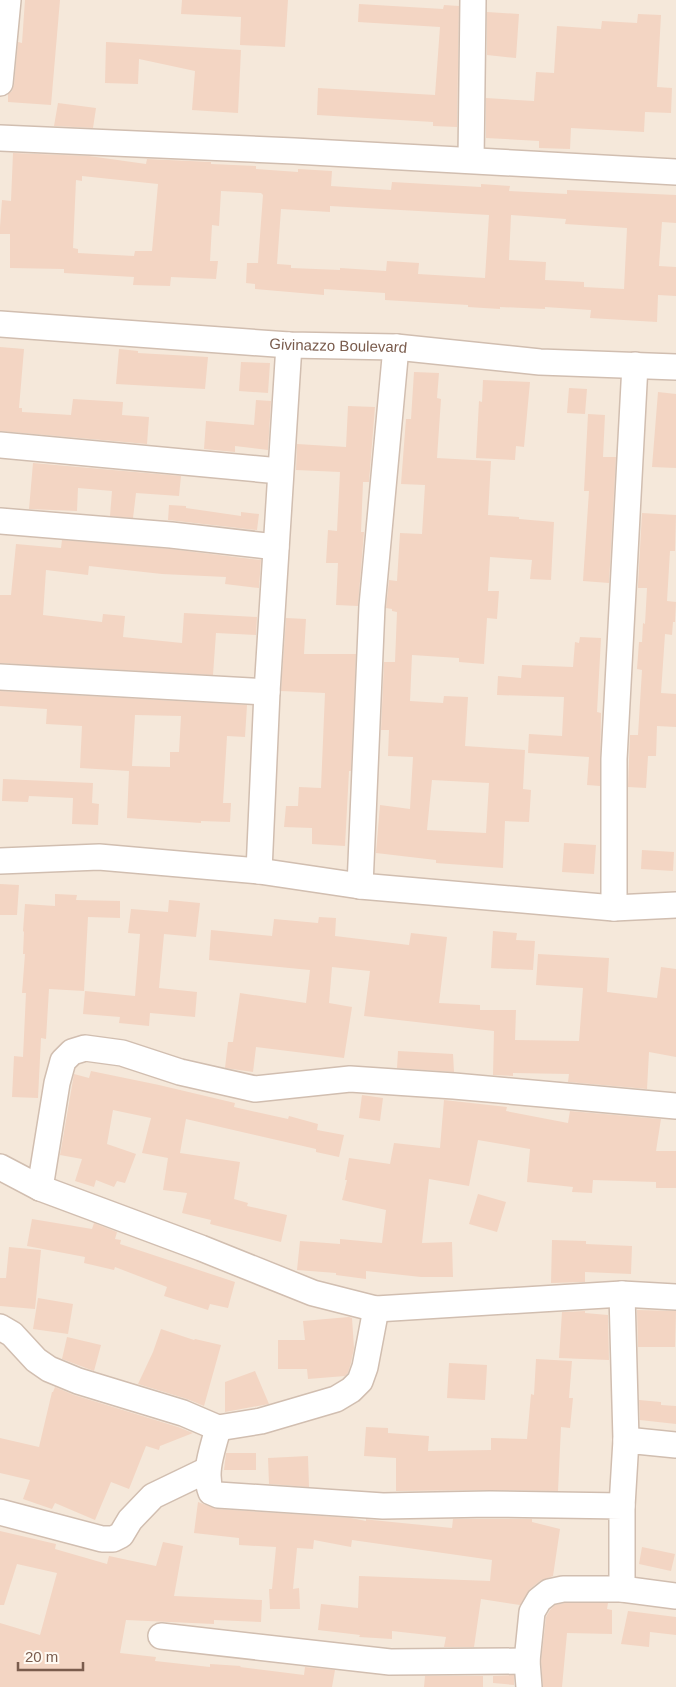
<svg xmlns="http://www.w3.org/2000/svg" width="676" height="1687" font-family="Helvetica,sans-serif">
<style>
.residential{fill:#f5e8da}
.building{fill:#f3d5c3;fill-rule:evenodd}
.lines{fill:none;stroke-linecap:round;stroke-linejoin:round}
.minor-casing{stroke:#d1beb0;stroke-width:28}
.minor{stroke:#fff;stroke-width:25}
.labels{text-anchor:middle;stroke-width:4.5;stroke-linejoin:round;paint-order:stroke}
.street-label{font-size:15px;fill:#7a5c4d;stroke:#fffaf3}
</style>
<rect width="100%" height="100%" fill="#fdf6ec"/>
<path class="residential" d="M0,0H676V1687H0Z"/>
<path class="building" d="M25,0H60L51,105L8,102V94L12,91L14,84L18,42L22,43Z
M182,0H288L285,47L240,45L241,17L181,14Z
M359,4L443,9L444,5L459,6L457,127L433,126V122L317,115L318,88L435,95L440,27L358,22Z
M487,12L519,14L516,58L487,55Z
M638,14L661,15L657,87L672,88L671,113L645,112L644,132L571,128L570,149L539,148V141L486,138V98L534,101L536,72L554,73L557,26L601,29L602,21L637,23Z
M106,42L241,50L238,113L192,110L195,71L139,59L138,84L105,83Z
M58,103L96,108L93,128L54,126Z
M13,153L89,156L146,164L147,159L211,162V164L256,166V169L298,172V169L332,171L331,186L391,190L392,182L481,187V184L510,186L509,191L567,194V190L676,195V223L662,222L659,266L676,267V296L658,295L657,322L590,318L591,310L545,307V309L500,307V309L468,307V305L385,300V293L324,289V295L255,289V284L246,283L247,263H258L263,195L261,193L221,191L219,226L212,225L210,261H218L216,279L171,277L170,286L133,285L134,277L64,273V269L10,268V234H0V227L2,200L11,201ZM82,176L158,184L152,251H135L134,256L78,253V249L73,248L76,180L82,181ZM330,206L489,215L485,278L418,274L419,263L387,261L386,271L340,268V270L291,268V265L277,264L281,209L330,212ZM511,215L566,219L565,224L627,228L624,289L584,287V282L545,280L546,262L509,260Z
M0,347L24,349L19,408H22V412L71,415L73,399L123,402L122,415L149,417L147,444L0,431Z
M119,349L138,351V353L208,357L205,389L116,384Z
M241,362L270,363L268,393L239,391Z
M414,372L439,373L437,398L441,399L437,458L491,461L488,515L519,517V519L554,522L551,580L530,579L532,560L490,557L488,591H499L497,619L487,618L484,664L459,662V658L412,655L410,701L443,703L444,696L468,697L465,746L525,750L523,789L531,790L529,822L505,821L503,868L436,863V860L376,853L380,805L410,809L413,757L388,756L389,730H381L384,662H395L397,612L392,611V609L386,608L389,580L397,581L400,533L422,534L425,485L401,484L406,419H411ZM432,780L489,783L486,833L427,830Z
M483,380L530,382L524,447L516,446L515,460L476,458L479,401L482,402Z
M569,388L587,389L585,414L567,413Z
M658,392L676,394V468L652,467Z
M256,400L271,401L268,450L235,446V452L204,449L206,421L254,425Z
M348,406L375,407L369,482H363L361,532H364L358,606L336,605L338,563H326L328,530L337,531L340,472L296,470L297,444L346,447Z
M588,414L605,415L603,457H616L609,583L583,581L589,491H584Z
M33,463L181,476L179,496L136,493L133,518L110,516L112,491L78,488L77,511L29,509Z
M169,505L186,506V508L241,516V512L259,514L257,530L168,520Z
M642,513L676,515L675,551H670L667,601L676,602L675,622H673L672,635L665,634L661,693L676,694V727L657,726L656,756H648L646,788L628,787L630,735H638L642,670L637,669L639,642H642L643,623L645,624L647,588H638V585Z
M62,540L170,549L261,560L259,588L225,584L226,577L162,574L89,566L88,575L46,570L43,615L102,622L103,614L125,616L123,637L182,643L184,613L257,617L256,635L216,633L213,675L0,663V595H11L16,544L61,548Z
M286,618L306,619L304,654H356L351,771H349L345,846L312,844V828L284,827L286,806H298L299,787L321,788L325,693L281,691Z
M580,637L601,638L597,712L601,713L600,786L587,785L589,757L528,753L529,734L562,736L564,697L497,695L498,676L521,678L522,665L573,667L575,642L579,643Z
M0,691L247,705L245,737L227,736L223,803H231L230,822L201,821V823L127,818L129,771L80,768L82,726L46,724L47,709L0,706ZM135,715L181,716L179,752H170V767L132,766Z
M3,779L93,783L92,803L99,804L98,825L72,824L73,798L29,796L28,802L2,801Z
M564,843L596,845L594,874L562,872Z
M642,850L674,852L673,871L641,869Z
M0,884L19,885L17,915H0Z
M55,894L77,895L76,900L120,901V918L88,917L84,991L49,989L46,1039L41,1038L38,1098L12,1097L14,1056L23,1057L26,993H22L25,954H23L24,932L23,931L25,904L55,906Z
M169,900L200,903L196,937L164,934L159,988L197,992L195,1017L150,1013L149,1026L119,1023L120,1017L83,1014L85,991L135,996L140,934L128,933L131,909L168,912Z
M319,917L336,918L335,936L409,945L411,933L447,937L439,1003L480,1005V1010H516L515,1040L579,1041L583,988L536,985L538,954L609,958L607,992L657,998L661,967L676,969V1057L649,1052L647,1089L568,1082L569,1074L513,1073V1076L493,1075L494,1031L364,1016L370,971L332,967L329,1003L352,1007L344,1058L256,1047L253,1072L225,1068L228,1042H233L240,993L306,1003L310,970L209,960L211,930L272,936L274,919L318,923Z
M493,931L517,933L516,940L535,941L533,970L491,968Z
M398,1051L453,1054L454,1072L397,1068Z
M91,1071L159,1085L235,1103L234,1107L288,1119L289,1116L318,1124L317,1130L344,1135L339,1157L316,1152V1149L186,1119L180,1153L240,1162L234,1199L248,1203L247,1206L287,1215L281,1242L210,1224L211,1220L182,1213L187,1193L163,1190L168,1158L142,1153L151,1118L113,1110L107,1144L136,1154L125,1183L117,1181L114,1187L96,1180L94,1187L75,1181L82,1159L60,1155L74,1074L89,1078Z
M362,1095L383,1098L380,1121L359,1118Z
M444,1100L507,1107L506,1111L568,1123L570,1111L661,1119L656,1151H676V1188H656V1182L593,1180L592,1193L572,1192L573,1187L527,1182L530,1149L478,1140L469,1186L429,1179L422,1243L452,1242L453,1277H421L366,1271V1279L336,1275V1273L297,1270L300,1241L340,1244V1239L382,1243L386,1210L342,1200L347,1180H345L349,1158L390,1164L394,1143L440,1148Z
M478,1194L506,1202L497,1232L469,1224Z
M32,1219L92,1229L94,1223L117,1232L115,1239L121,1240L120,1244L235,1282L228,1308L210,1304L208,1310L164,1296L167,1287L115,1267L114,1270L84,1263L85,1257L27,1246Z
M552,1240L586,1241V1244L632,1246L631,1274L585,1272V1282L551,1283Z
M9,1247L41,1250L35,1309L0,1306V1278H6Z
M38,1298L73,1304L68,1334L33,1329Z
M637,1310L676,1311L675,1347H638Z
M585,1311V1313L608,1315L609,1360L559,1358L562,1312Z
M349,1317L352,1318L354,1348L351,1363L348,1373L345,1376L308,1379L307,1369H278V1340H305L303,1321Z
M161,1329L194,1340L195,1339L221,1345L204,1406L187,1399L138,1384L153,1352Z
M67,1337L101,1345L94,1371L62,1359Z
M536,1359L572,1361L569,1398H573L570,1428L561,1427L558,1491L490,1490L396,1491V1458L364,1456L366,1427L388,1428V1433L429,1436L428,1451L491,1450V1438L527,1439L531,1394L534,1395Z
M449,1363L487,1365L485,1400L447,1398Z
M255,1371L269,1404L225,1412V1382Z
M55,1387L74,1395L178,1427L193,1433L160,1446L159,1450L146,1446L129,1489L111,1482L95,1520L55,1503L52,1509L23,1499L30,1480L0,1473V1438L39,1447L52,1392H53Z
M639,1400L661,1402V1405L676,1406V1424L640,1420Z
M226,1453H256V1470H224Z
M308,1456L309,1487L269,1484L268,1458Z
M198,1502L217,1509L351,1518L366,1521V1519L372,1520L452,1528L453,1519H532V1522L560,1529L553,1576L540,1581L530,1589L520,1605L481,1599L474,1647H444L446,1637L392,1631V1639L359,1637L360,1635L318,1630L321,1604L358,1608L359,1576L490,1581L492,1560L352,1540L351,1547L314,1540L313,1549L297,1548L293,1589L299,1588L300,1609H270L269,1589H272L276,1547L239,1545V1538L194,1533Z
M0,1531L56,1544L55,1549L107,1564L109,1556L156,1566L163,1542L183,1546L174,1596L262,1600L261,1622L214,1620V1624L126,1620L120,1653L156,1657L155,1661L210,1667V1664L241,1666L240,1667L304,1675L305,1667L335,1670L332,1687H0V1623L40,1635L57,1573L17,1564L4,1605H0Z
M642,1547L675,1554L671,1571L639,1564Z
M565,1603H608L607,1609L612,1610V1634L567,1633L562,1687H543L541,1661L546,1617L550,1610L555,1605Z
M628,1611L676,1617V1635L650,1632L649,1647L621,1644Z
M514,1675V1685L493,1683V1676Z
M425,1676H483V1687H424Z"/>
<g class="lines">
<defs>
<g id="minor">
<path d="M0,83L8,0"/>
<path d="M0,138L294,151L676,172"/>
<path d="M471,160L473,0"/>
<path id="s1" d="M0,324L289,345L396,347L540,362L676,367"/>
<path d="M0,445L280,471"/>
<path d="M0,521L171,535L276,547"/>
<path d="M0,677L267,692"/>
<path d="M0,861L99,857L259,871L360,886L614,908L676,905"/>
<path d="M259,871L267,692L289,345"/>
<path d="M360,886L372,606L396,347"/>
<path d="M614,908V759L635,365"/>
<path d="M0,1167L40,1188L201,1248L313,1293L376,1309L622,1294L676,1297"/>
<path d="M40,1188L57,1083L63,1061L72,1052L85,1048L122,1053L180,1072L255,1089L350,1079L454,1086L676,1106"/>
<path d="M622,1294L626,1440"/>
<path d="M0,1327L12,1334L36,1360L49,1369L78,1381L183,1413L218,1428L261,1421L336,1399L351,1390L360,1381L365,1367L376,1309"/>
<path d="M218,1428C213,1449 203,1472 211,1492L218,1495L383,1506L490,1504L622,1506V1589"/>
<path d="M622,1506L626,1440L676,1445"/>
<path d="M0,1512L102,1539H113L121,1535L130,1520L153,1496L207,1470"/>
<path d="M161,1636L390,1662L527,1661"/>
<path d="M529,1687L527,1661L532,1612L539,1600L549,1592L563,1589H622L676,1596"/>
</g>
</defs>
<use href="#minor" class="minor-casing"/>
<use href="#minor" class="minor"/>
</g>
<g class="labels">
<g class="street-label">
<text dy="5" stroke="none"><textPath href="#s1" startOffset="339">Givinazzo Boulevard</textPath></text>
</g>
</g>
<path d="M18 1662v8h65v-8" fill="none" stroke="#7a5c4d" stroke-width="2.5"/>
<text x="25" y="1662" font-size="15" fill="#7a5c4d" stroke="#fffaf3" stroke-width="4" paint-order="stroke">20 m</text>
</svg>
